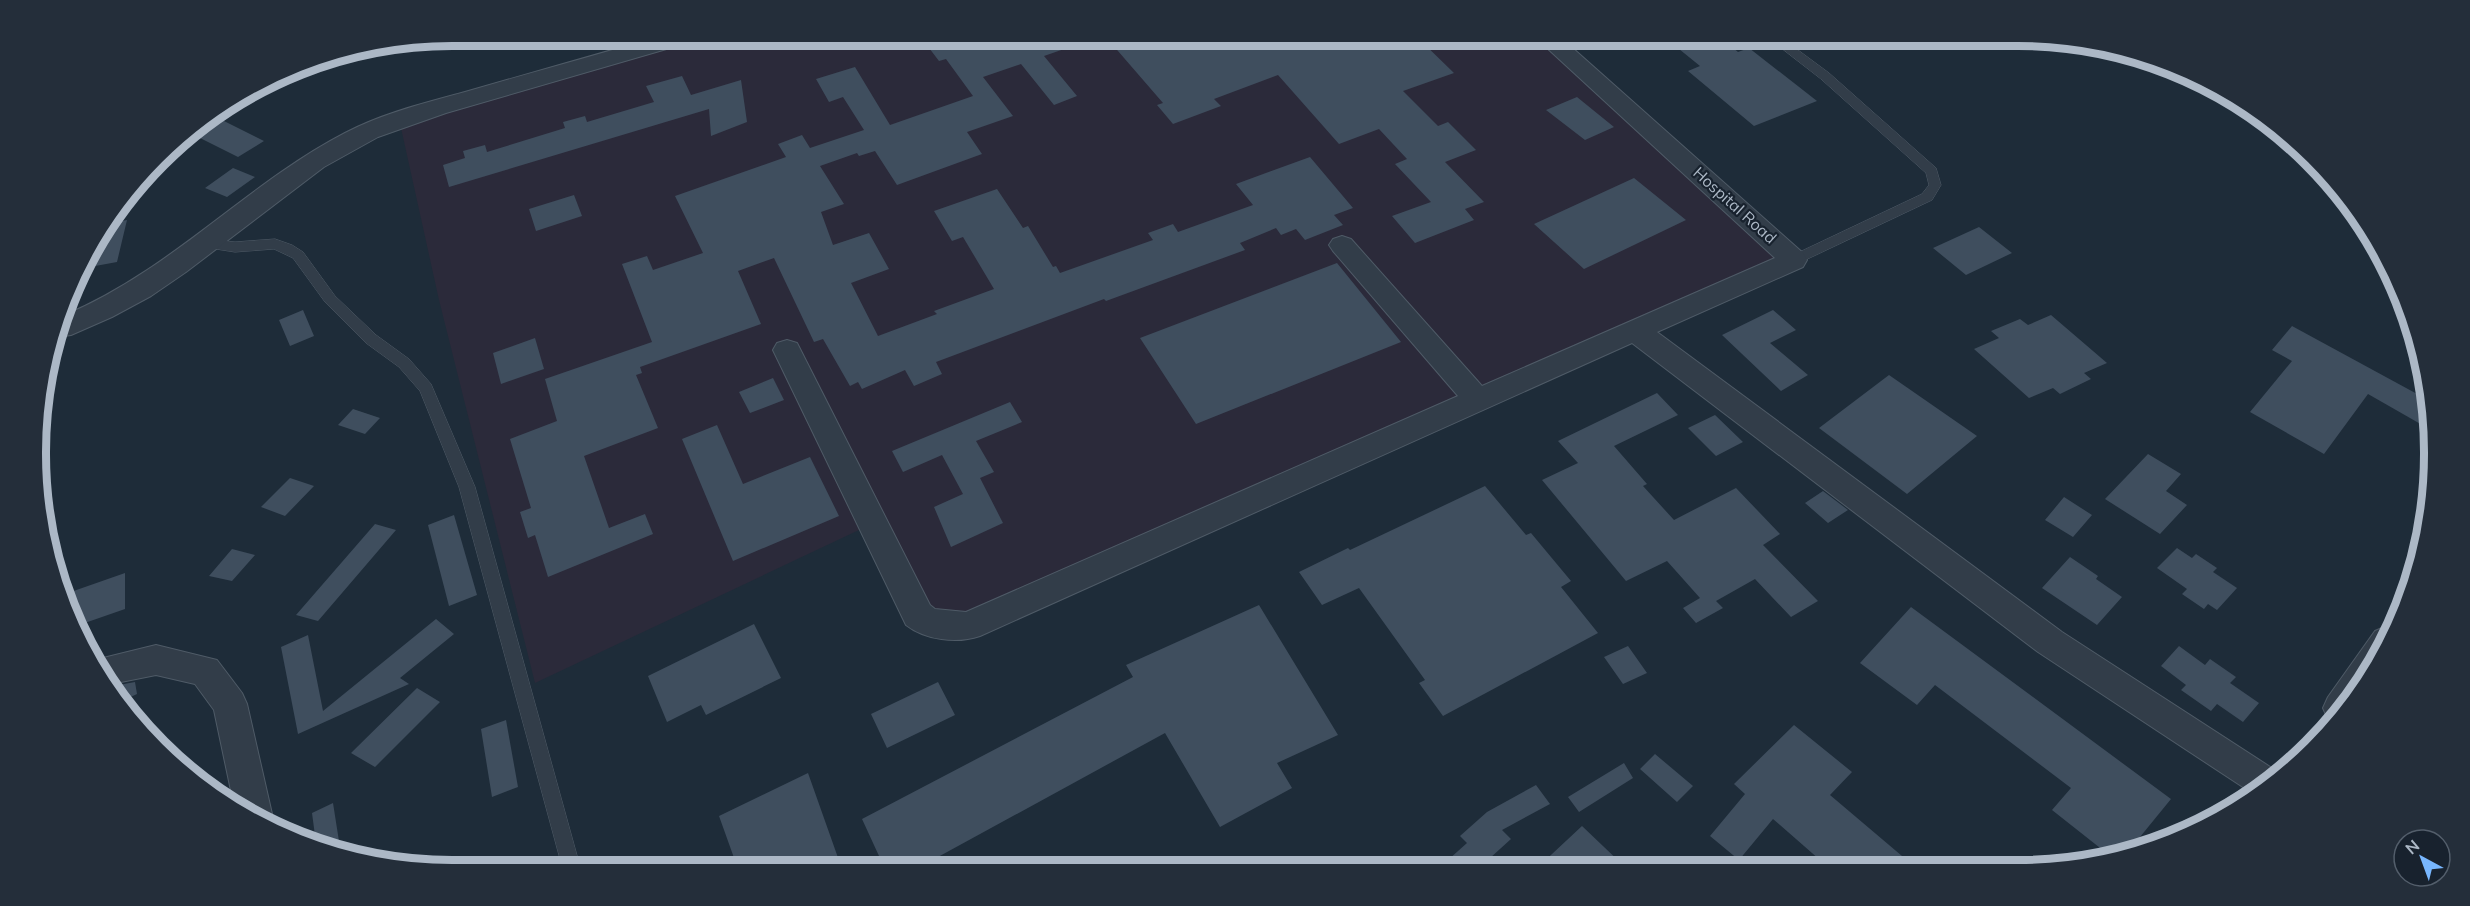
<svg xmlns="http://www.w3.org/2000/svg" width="2470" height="906" font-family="Mulish,sans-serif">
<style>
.medical{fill:#2b2a3a}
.building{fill:#3f4e5e}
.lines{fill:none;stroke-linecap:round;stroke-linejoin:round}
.service-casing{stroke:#4f5b67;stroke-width:1}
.minor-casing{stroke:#4f5b67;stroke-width:2}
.path{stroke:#3e5657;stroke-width:3;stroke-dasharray:4 4;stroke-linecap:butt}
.service{fill:#323d49;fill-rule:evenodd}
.minor{fill:#323d49;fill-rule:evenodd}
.labels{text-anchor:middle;stroke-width:4.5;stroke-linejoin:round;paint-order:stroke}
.street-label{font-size:16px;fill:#acb8c6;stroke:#18222e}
.rim{fill:none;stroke:#acb8c6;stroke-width:8}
</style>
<rect width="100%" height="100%" fill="#1e2c39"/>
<path class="medical" d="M687,36H1544L1792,259L973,620L924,614L876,522L535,683L439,300L399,119Z"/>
<path class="building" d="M951,36L956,41L970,36H1092L1093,39L1044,56L1077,96L1054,105L1021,64L983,77L1013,116L967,132L982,154L897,185L875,151L859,156L857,153L820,166L844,204L821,212L833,245L869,233L889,269L851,283L878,336L937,314L934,311L994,289L963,237L952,241L934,211L997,189L1023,228L1028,226L1053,267L1056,266L1060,273L1153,240L1148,233L1173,224L1178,232L1253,205L1236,184L1310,157L1353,208L1334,215L1343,225L1305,240L1296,229L1281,235L1276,228L1240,243L1245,250L1106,301L1104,299L936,362L942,374L914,386L905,370L862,389L858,382L850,386L823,339L814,342L774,258L738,271L761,324L640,367L642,373L636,375L658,428L584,456L609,528L645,514L653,534L548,577L535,535L528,538L520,512L531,508L510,439L557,421L545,379L652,342L622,264L647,256L653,270L703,253L675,196L786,157L778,144L802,135L810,148L864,130L843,97L829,102L816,79L855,67L890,125L973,96L946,59L939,61L926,44Z
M1105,36H1416L1454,73L1403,91L1438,126L1448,122L1476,150L1445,162L1484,202L1465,209L1474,220L1415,243L1392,216L1431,202L1395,164L1407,159L1379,129L1339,144L1278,75L1214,99L1221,106L1173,124L1157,105L1163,103Z
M1663,36H1719L1738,52L1749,48L1817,101L1754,126L1688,71L1700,66Z
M682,76L691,95L741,80L747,122L711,136L709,109L449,187L443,165L465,158L463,151L485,145L487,152L565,128L563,122L585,116L587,122L654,102L646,86Z
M1577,97L1593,110L1614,127L1585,140L1546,110Z
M216,117L264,141L238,157L190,133Z
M233,168L255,177L227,197L205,188Z
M1634,178L1686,220L1584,269L1534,224Z
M574,195L582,216L536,231L529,209Z
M127,220L117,262L79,269L107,224Z
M1979,227L2012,253L1966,275L1933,248Z
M1337,263L1401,342L1196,424L1140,338Z
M303,310L314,336L290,346L279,320Z
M1773,310L1796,330L1770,343L1808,375L1781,391L1722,335Z
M2051,315L2107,363L2084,373L2091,379L2060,394L2053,388L2029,398L1974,349L1999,338L1991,331L2020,319L2028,325Z
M2292,326L2430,401L2431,430L2368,394L2324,454L2250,412L2292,361L2272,350Z
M535,338L544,369L501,384L493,353Z
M1889,375L1977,436L1907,494L1819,428Z
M773,378L784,400L750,413L739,392Z
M1657,393L1678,415L1614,446L1647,484L1643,486L1674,520L1736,488L1780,534L1763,545L1818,601L1791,617L1755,579L1716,601L1723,608L1696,623L1683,608L1700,598L1667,561L1626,581L1542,480L1578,463L1558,441Z
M1010,402L1022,422L976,441L994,472L980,478L1003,523L951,547L934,507L963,494L942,455L903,472L892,451Z
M353,409L380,418L365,434L338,425Z
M1715,415L1743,442L1716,456L1688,428Z
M717,425L743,484L810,457L839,516L733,561L682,439Z
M2148,454L2181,474L2166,491L2187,505L2160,534L2105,499Z
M290,478L314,486L285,516L261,507Z
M1485,486L1526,535L1531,533L1571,581L1561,587L1598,633L1443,716L1419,683L1425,680L1359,588L1322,605L1299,572L1348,548L1350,550Z
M1823,491L1848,510L1828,523L1805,503Z
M2064,497L2092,515L2073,537L2045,520Z
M454,515L477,595L449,606L428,525Z
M375,524L396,530L318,621L296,615Z
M2177,548L2192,558L2196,554L2217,568L2213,572L2237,588L2217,610L2208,604L2204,609L2182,594L2187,589L2157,568Z
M232,549L255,555L232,581L209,576Z
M2070,557L2098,576L2096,579L2122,597L2097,625L2042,588Z
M125,573V609L79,625L65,594Z
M1259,605L1338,735L1277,763L1292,788L1220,827L1165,733L916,869H885L862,819L1133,677L1126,665Z
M1911,607L2171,799L2131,848L2109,855L2052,810L2071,788L1935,685L1917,705L1860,663Z
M436,619L454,634L400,678L409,684L298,734L281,647L308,635L323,711Z
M754,624L781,678L706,715L701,705L667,722L648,676Z
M1628,646L1647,673L1623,684L1604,657Z
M2179,646L2205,665L2210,659L2236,677L2230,683L2259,703L2243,722L2217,704L2211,711L2181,690L2186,685L2161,666Z
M135,682L137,694L120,702L108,687Z
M938,682L955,715L887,748L871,714Z
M417,688L440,702L375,767L351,753Z
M506,720L518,787L492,797L481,729Z
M1794,725L1852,772L1830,795L1915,867H1828L1773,819L1739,860L1710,836L1745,794L1734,784Z
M1655,754L1693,786L1677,802L1640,769Z
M1624,763L1633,778L1579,812L1568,797Z
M808,773L842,869H738L719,816Z
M1536,785L1550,804L1502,830L1511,839L1479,868H1439L1467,843L1460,836L1487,812Z
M333,803L341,854L316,843L312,813Z
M1582,826L1625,867L1537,868Z"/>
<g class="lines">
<defs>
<path id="service" d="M1766,36H1779L1829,73L1936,168L1941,185L1932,200L1799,263H1789L1787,260L1789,257L1922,194L1929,185L1926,173L1821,79Z
M208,239L235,242L275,239L292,245L303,252L335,296L376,335L409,359L431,384L475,487L581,870H563L459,487L420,391L399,367L366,343L325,302L293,258L274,249L235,252L203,247L201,244Z"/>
<path id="minor" d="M661,36H697L694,41L446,113L378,137L324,167L186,272L151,296L112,317L71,335L58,337L65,315C172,270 245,185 345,133C383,113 425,103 465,92C530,73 596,55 661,36Z
M1534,36H1559L1803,253L1807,260L1803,267L1657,332L2062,632L2281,774L2252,793L2038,652L1632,343L980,636C957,644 925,640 906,625L773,350L777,343L787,340L797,343L930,605L935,609L966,612L1458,396L1333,251L1329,245L1333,239L1342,236L1351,239L1482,386L1775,258Z
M2387,626L2392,628L2378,662L2330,720L2328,719L2323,708L2328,697L2375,631Z
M156,645L217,660L242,693L247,704L272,814L269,821L234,805L214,710L195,684L156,675L106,685L95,660Z"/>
</defs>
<use href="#service" class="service-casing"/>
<use href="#minor" class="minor-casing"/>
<path class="path" d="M706,40L721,36"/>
<use href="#service" class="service"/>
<use href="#minor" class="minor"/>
</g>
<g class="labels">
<g class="street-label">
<text transform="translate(1735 205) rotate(42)" y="6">Hospital Road</text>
</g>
</g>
<path d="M0 0H2470V906H0ZM452 46H2018A406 406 0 0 1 2424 452V454A406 406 0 0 1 2018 860H452A406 406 0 0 1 46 454V452A406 406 0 0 1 452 46Z" fill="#242e3a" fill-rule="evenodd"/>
<path class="rim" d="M452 46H2018A406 406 0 0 1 2424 452V454A406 406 0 0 1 2018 860H452A406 406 0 0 1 46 454V452A406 406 0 0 1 452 46Z"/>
<g transform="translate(2422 858) rotate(319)"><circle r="28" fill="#18222e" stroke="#535e6b" stroke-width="1.5"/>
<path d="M0-4.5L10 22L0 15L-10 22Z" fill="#78b7ff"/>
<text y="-9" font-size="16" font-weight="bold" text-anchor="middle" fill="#acb8c6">N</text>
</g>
</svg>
